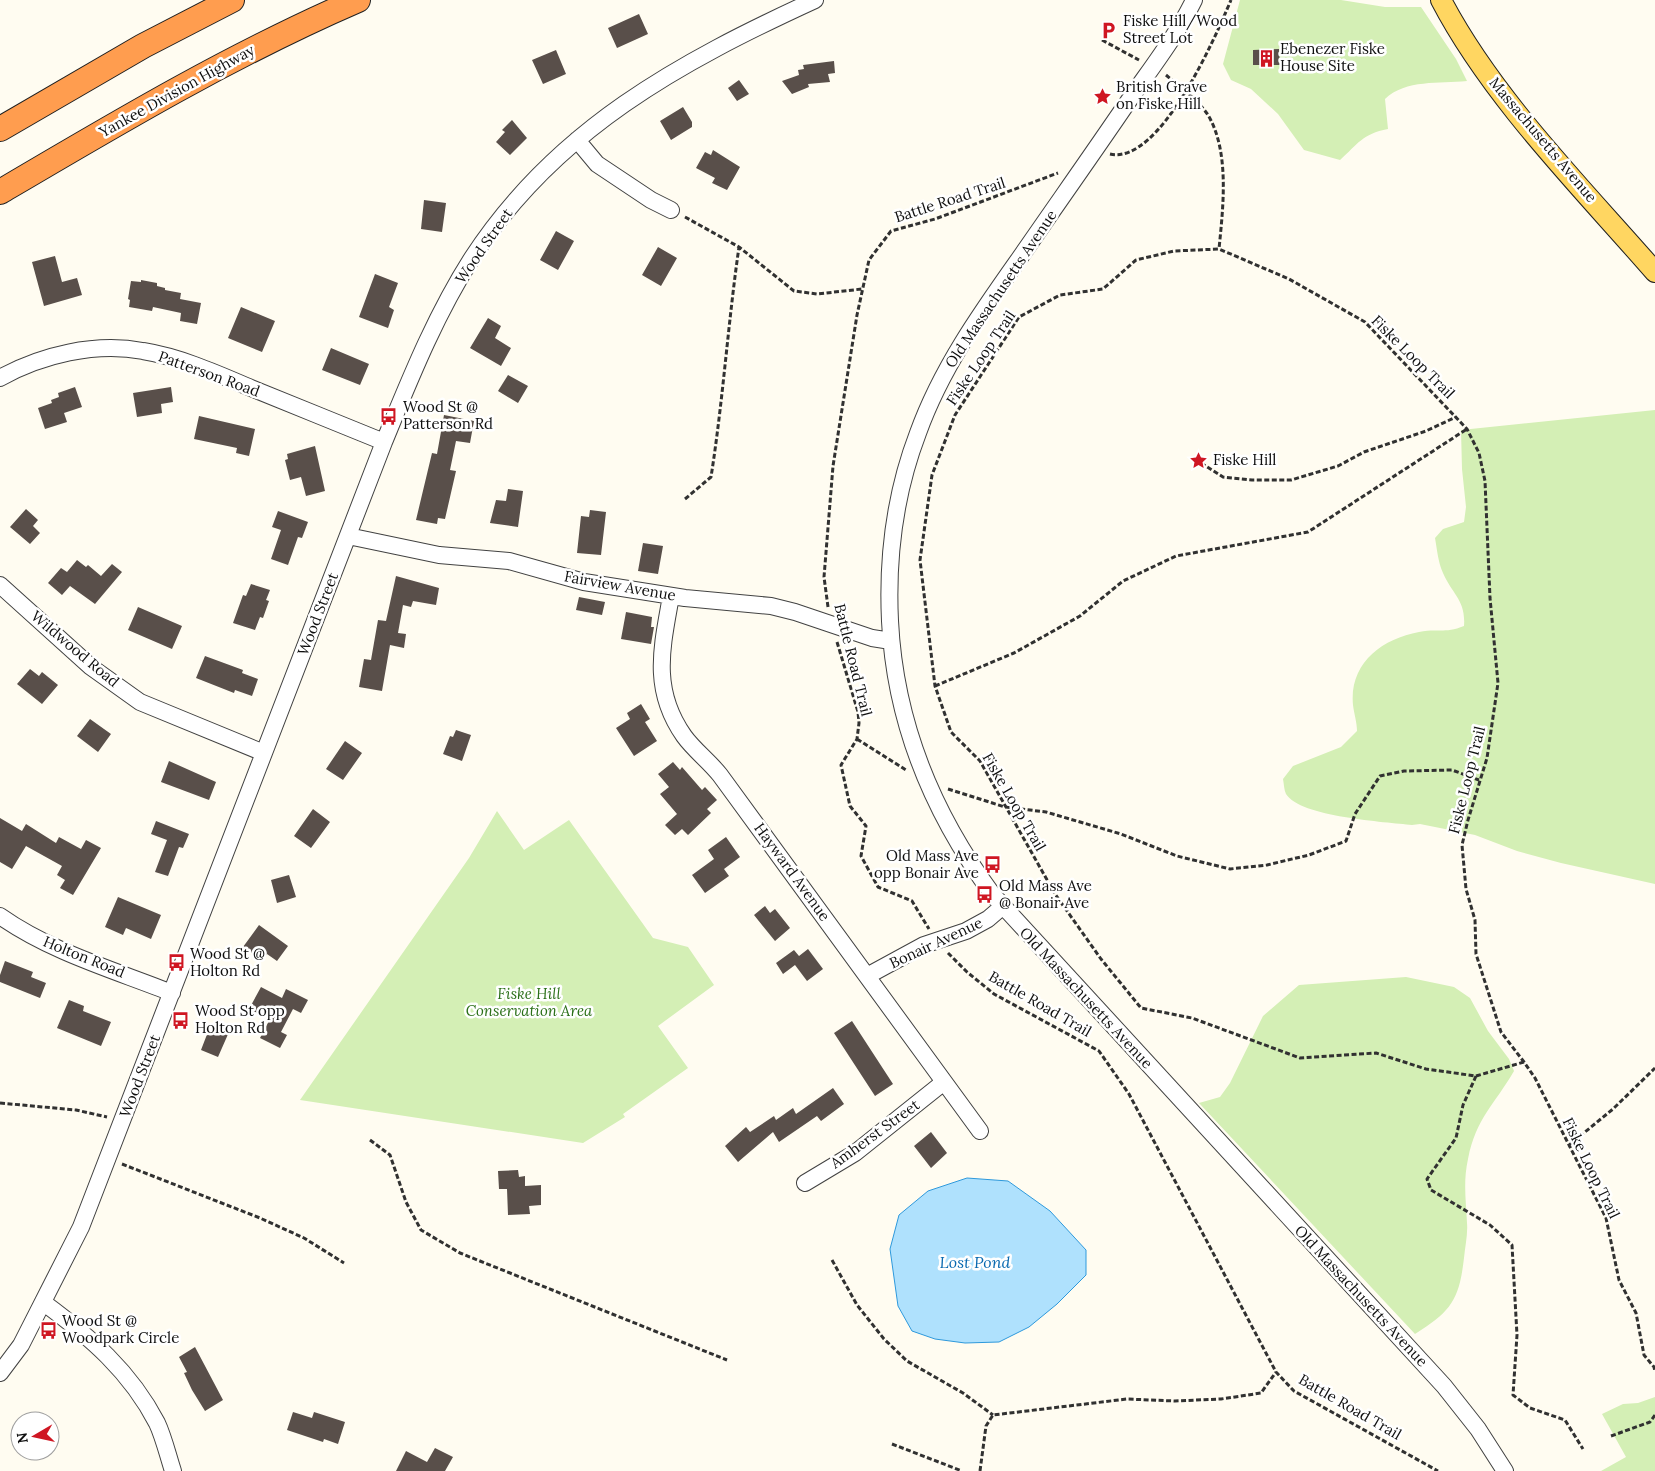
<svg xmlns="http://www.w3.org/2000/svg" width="1655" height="1471" font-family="Lora,serif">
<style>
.green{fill:#d4efb5}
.water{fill:#afe1fd;stroke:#2e99dc}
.building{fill:#594f4a}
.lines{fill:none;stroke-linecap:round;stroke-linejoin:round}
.minor-casing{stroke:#424242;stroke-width:18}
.major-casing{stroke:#202020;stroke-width:22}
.highway-casing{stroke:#202020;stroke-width:26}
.path{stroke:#313131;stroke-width:3;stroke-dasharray:5 2.5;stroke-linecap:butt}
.minor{stroke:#fff;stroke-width:16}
.major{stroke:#ffd661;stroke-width:20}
.highway{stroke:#ff9d4f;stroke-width:24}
.labels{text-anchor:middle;stroke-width:5;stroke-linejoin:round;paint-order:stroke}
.poi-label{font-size:15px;fill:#0f0f0f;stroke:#fff;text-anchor:start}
.street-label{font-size:15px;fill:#0f0f0f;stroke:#fff}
.park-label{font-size:15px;font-style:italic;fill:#2a6f17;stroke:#fff}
.water-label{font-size:16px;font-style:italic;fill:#0969b0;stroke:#fff}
</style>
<rect width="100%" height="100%" fill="#fffcf1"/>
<path class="green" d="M1240,0H1341L1385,7H1421L1456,59L1467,81C1439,84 1406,79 1385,99L1388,129C1362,134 1358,144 1340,160L1304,150L1278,114L1251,89L1231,80L1223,64Z
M1655,410V884L1561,863L1517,851L1475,835L1420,824L1412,825C1386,822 1300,817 1286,794C1284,790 1284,784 1283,779L1293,766L1341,747L1357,731C1357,722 1354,714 1353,705C1349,664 1381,639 1419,632C1437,628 1444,634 1464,626C1466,600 1452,594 1443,573C1438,562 1437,549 1435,538L1443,529L1464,522L1466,507L1462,469L1461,430Z
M497,811L524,850L569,820L653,938L688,947L714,985L658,1026L688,1068L623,1114L625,1117L583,1143L300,1100L469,858Z
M1406,977L1454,987L1470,998L1488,1031L1509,1059L1514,1071C1495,1104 1476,1118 1468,1159C1463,1182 1466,1200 1467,1223C1468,1234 1465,1247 1464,1258C1459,1301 1451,1311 1415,1334L1199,1103L1220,1097L1230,1083L1263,1016L1299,985Z
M1655,1397V1471H1601L1626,1457L1602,1414L1623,1404L1638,1403Z"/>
<path class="water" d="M967,1178L1008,1181L1050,1211L1086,1250V1275L1057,1304L1029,1327L999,1342L965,1343L935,1339L912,1331L898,1306L890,1249L899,1215L928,1191Z"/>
<path class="building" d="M639,14L648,34L617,48L608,28Z
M1279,49L1280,65H1253V50Z
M556,50L566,74L543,84L532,60Z
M834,61L835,73L828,74L830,82L808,84L809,87L792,94L782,81L799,75L798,70L804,69L803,65Z
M739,80L749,94L737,101L728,88Z
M683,107L692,122V127L671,140L660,121Z
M512,120L527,138L510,155L496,142L505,132L502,130Z
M713,150L740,167L727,190L712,183L715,178L696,168L705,152L711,155Z
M424,200L446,203L442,232L421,229Z
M556,231L574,241L558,270L540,260Z
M658,247L677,258L661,286L642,275Z
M55,256L62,282L77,278L82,295L44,306L32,262Z
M375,274L398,283L389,307L394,310L388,328L359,317Z
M141,280L157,283V286L165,288V290L181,293L180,299L201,303L197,324L180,321L181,313L153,307L152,311L129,307L130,300L128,299L131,281L141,282Z
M241,307L275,321L262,352L228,338Z
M488,318L501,326L495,338L511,348L501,366L470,348Z
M331,348L369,364L360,385L322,370Z
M508,375L528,386L518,403L498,391Z
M75,387L82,407L64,413L67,422L45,429L38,408L52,403L51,400L59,397L58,393Z
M171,387L173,402L161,404L162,413L137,417L133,393Z
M444,415L474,421L470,443L456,441L450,470L456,471L445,519L438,518L437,524L416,520L432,453L437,454Z
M199,416L255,429L249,456L236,453L237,448L194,439Z
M315,446L325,491L306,496L301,477L290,480L285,460L288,459L287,454Z
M508,489L523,491L518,527L490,523L496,500L506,501Z
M26,509L38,520L33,526L40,533L30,544L10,527Z
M590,510L606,512L601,555L577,553L581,516L589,517Z
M278,511L308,522L302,538L298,537L288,565L271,559L281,530L272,527Z
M643,543L663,546L658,574L638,571Z
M77,560L86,567L88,565L101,576L112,564L122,572L95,604L70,586L62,595L48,583L61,568L67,572Z
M396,576L439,588L436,605L413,601L411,607L403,605L398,633L406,634L404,648L390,645L382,691L359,687L364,659L371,660L378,620L386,621Z
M251,584L270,590L266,600L269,601L263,618L260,617L255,630L233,623L243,595L246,596Z
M579,597L605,602L602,615L576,610Z
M138,607L182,626L172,649L128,630Z
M626,612L652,617L651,627H654L651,644L621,639Z
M205,656L243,670L242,673L258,679L252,696L235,690L234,693L196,678Z
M30,669L39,676L42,672L58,685L42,704L17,684Z
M641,704L650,719L645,722L657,741L634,756L616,728L630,719L627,713Z
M90,719L111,734L98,752L77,736Z
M456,730L471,735L462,761L443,754L450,736L453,737Z
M345,741L362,753L343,780L326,769Z
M169,761L216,782L209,800L161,782Z
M673,762L680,770L682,767L702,790L705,787L717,800L707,809L711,813L688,835L682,829L675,835L665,825L677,814L660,794L669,787L658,774Z
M313,809L330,822L311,848L294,836Z
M0,818L22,831L26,824L56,843L59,837L81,849L86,840L101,848L73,895L60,888L65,880L57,875L62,866L26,846L12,869L0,862Z
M156,821L189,834L183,848L179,847L168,876L155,872L167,840L151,834Z
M726,837L740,857L724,869L729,876L705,893L692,875L714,859L708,850Z
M289,875L296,897L277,903L271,880Z
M118,897L161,915L151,939L126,928L123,935L105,927Z
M765,906L770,913L775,909L790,928L775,941L754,915Z
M259,925L288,946L277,961L267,954L263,960L243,947Z
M808,949L823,969L807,981L795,965L783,974L776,963L794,950L799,956Z
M5,961L33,972L31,977L46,983L40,998L0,982V975Z
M261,987L282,998L286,989L308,1000L301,1013L293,1009L281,1032L287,1035L280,1048L260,1038L270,1019L249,1009Z
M69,1000L84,1006L83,1011L111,1022L101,1046L57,1028Z
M852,1021L893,1084L875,1096L834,1033Z
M211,1024L229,1032L218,1057L201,1050Z
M833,1088L844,1104L821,1121L817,1116L779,1142L773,1132L738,1162L725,1146L746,1127L750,1132L774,1116L776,1120L793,1108L796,1114Z
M931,1132L947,1153L931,1168L914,1146Z
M518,1170L519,1177L525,1176V1186L541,1185V1205L529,1206L530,1214L508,1215L507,1189H499L498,1171Z
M195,1347L223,1400L205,1411L192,1390L184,1373L187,1372L179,1357Z
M293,1412L312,1418L314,1412L345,1422L338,1444L324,1439L323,1442L287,1430Z
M435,1448L453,1457L445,1471H396L406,1451L427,1462Z"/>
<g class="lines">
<defs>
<path id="minor" d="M1194,0C1178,33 1155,63 1134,93C1096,149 1057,204 1019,259C980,314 941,369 918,433C895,493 887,558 890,621C895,723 933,814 993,895L1444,1386L1478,1429L1505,1471
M577,140L597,164L651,200L671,210
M0,378C41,355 95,342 143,351C180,357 216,373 251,388C295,406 340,424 384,442
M348,536L439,555L509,561L584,582L685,598L771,606L795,612L872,638L891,641
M0,585L91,667L140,702L264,753
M671,596C662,647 651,689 684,736C694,750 709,761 720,775L980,1131
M0,916C51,952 114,970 172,993
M867,976L924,945L966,931L988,919L1002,907
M805,1183L855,1153L944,1082
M44,1303C90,1337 130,1371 157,1423C164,1438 168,1456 173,1471
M0,1373L21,1345L81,1227L384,442C410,379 435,316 472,258C556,129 680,62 815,0"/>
<path id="major" d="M1441,0C1492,98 1582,188 1655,272"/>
<path id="highway" d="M0,129L143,46L232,0
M0,192C117,123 233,54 358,0"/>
</defs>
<use href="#minor" class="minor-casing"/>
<use href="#major" class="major-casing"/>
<use href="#highway" class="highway-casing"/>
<path class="path" d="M1102,40L1139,60
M1166,75C1180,87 1198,100 1208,115C1230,152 1223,208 1219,249
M1110,154C1160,165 1215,38 1231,0
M685,217L739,247L794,291L817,294L862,289
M1201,463L1223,477L1252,480H1291L1338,466L1364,452L1426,431L1456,417
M685,499L711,477C723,401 728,323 739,247
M828,607L824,577L833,466L857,315L869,260L891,231L935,219L1058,173
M837,642L858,712L859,723L857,739L841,765L850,806L866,826L861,856L878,887L912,901L929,929
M935,686L1014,653L1080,616L1123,581L1176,556L1308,532L1467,429
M857,739L906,770
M948,789L1005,807L1046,812L1121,834L1177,856L1230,869L1267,865L1309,855L1346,841L1355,814L1380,776L1404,771L1452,770L1479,780
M948,953L967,972L994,994L1099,1051L1129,1094L1276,1372L1294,1391L1438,1471
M1524,1062L1476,1076L1426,1069L1376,1053L1300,1058L1192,1018L1141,1008L1101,959L1055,894L980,761L951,732L935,686L920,560L932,475L955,415L1019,317L1060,295L1103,289L1136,260L1174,251L1219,249L1289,279L1365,322L1467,429L1479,453L1485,481L1490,598L1498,683L1487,758L1468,820L1462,845L1466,889L1475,920L1476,954L1501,1032L1524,1062L1535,1078L1606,1218L1619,1280L1636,1313L1644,1355L1654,1367L1655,1372
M1476,1076L1463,1105L1456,1138L1427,1179L1431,1190L1490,1225L1512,1245L1517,1335L1513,1395L1530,1408L1565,1420L1583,1449
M0,1103L76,1110L107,1117
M370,1140L390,1155L406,1202L421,1230L460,1253L727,1360
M1568,1146L1613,1109L1655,1068
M122,1164L260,1218L304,1238L344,1263
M832,1260L857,1305L884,1339L907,1361L963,1393L993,1415
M1611,1436L1650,1422L1655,1415
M892,1444L962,1471
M980,1471L986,1426L993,1415L1127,1399L1175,1401L1221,1399L1261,1393L1276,1372"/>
<use href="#minor" class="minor"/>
<use href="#major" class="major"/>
<use href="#highway" class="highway"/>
</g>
<defs>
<symbol id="parking-bare" viewBox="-9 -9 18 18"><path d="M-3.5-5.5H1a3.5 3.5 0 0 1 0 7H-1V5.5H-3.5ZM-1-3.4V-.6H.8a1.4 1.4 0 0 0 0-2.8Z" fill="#cf1622" stroke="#fff" stroke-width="2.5" paint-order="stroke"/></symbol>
<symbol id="building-bare" viewBox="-9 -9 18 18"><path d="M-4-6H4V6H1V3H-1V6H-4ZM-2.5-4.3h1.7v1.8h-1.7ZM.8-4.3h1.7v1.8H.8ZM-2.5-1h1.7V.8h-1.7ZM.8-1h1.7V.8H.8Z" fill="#cf1622" stroke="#fff" stroke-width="2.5" paint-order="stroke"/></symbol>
<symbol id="sight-bare" viewBox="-9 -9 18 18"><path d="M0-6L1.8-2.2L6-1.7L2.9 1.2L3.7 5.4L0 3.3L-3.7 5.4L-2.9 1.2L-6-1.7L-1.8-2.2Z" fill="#cf1622" stroke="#fff" stroke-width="2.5" paint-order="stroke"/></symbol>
<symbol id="bus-bare" viewBox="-9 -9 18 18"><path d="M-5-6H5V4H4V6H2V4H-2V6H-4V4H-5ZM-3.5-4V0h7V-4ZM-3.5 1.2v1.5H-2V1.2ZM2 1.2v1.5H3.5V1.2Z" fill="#cf1622" stroke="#fff" stroke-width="2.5" paint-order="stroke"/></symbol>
</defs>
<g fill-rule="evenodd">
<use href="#parking-bare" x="1096" y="18" width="25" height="25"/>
<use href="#building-bare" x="1254" y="46" width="25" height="25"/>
<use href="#sight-bare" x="1090" y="84" width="25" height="25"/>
<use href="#bus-bare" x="376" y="404" width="25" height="25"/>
<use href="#sight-bare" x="1186" y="448" width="25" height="25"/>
<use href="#bus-bare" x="980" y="852" width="25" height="25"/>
<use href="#bus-bare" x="972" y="882" width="25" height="25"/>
<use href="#bus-bare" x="164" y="950" width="25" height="25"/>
<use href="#bus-bare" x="168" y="1008" width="25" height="25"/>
<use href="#bus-bare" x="36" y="1318" width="25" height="25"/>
</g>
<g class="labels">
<g class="poi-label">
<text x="1123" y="26">Fiske Hill/Wood<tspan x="1123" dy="17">Street Lot</tspan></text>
<text x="1280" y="54">Ebenezer Fiske<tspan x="1280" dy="17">House Site</tspan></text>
<text x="1116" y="92">British Grave<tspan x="1116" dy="17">on Fiske Hill</tspan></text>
<text x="403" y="412">Wood St @<tspan x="403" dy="17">Patterson Rd</tspan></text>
<text x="1213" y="465">Fiske Hill</text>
<text x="979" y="861" text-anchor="end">Old Mass Ave<tspan x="979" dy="17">opp Bonair Ave</tspan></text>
<text x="999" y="891">Old Mass Ave<tspan x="999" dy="17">@ Bonair Ave</tspan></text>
<text x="190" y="959">Wood St @<tspan x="190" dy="17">Holton Rd</tspan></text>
<text x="195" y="1016">Wood St opp<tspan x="195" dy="17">Holton Rd</tspan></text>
<text x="62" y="1326">Wood St @<tspan x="62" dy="17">Woodpark Circle</tspan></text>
</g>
<g class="street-label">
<text transform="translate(177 91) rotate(-29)" y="5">Yankee Division Highway</text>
<text transform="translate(1543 140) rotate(50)" y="5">Massachusetts Avenue</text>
<text transform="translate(950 200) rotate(-18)" y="5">Battle Road Trail</text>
<text transform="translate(484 246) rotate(-55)" y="5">Wood Street</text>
<text transform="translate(1001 289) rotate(-56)" y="5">Old Massachusetts Avenue</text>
<text transform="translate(1413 357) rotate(45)" y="5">Fiske Loop Trail</text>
<text transform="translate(981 358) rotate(-56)" y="5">Fiske Loop Trail</text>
<text transform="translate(209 374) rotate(20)" y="5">Patterson Road</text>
<text transform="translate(620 586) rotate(10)" y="5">Fairview Avenue</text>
<text transform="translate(318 614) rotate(-69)" y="5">Wood Street</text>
<text transform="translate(75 649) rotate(40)" y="5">Wildwood Road</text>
<text transform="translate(853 660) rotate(76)" y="5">Battle Road Trail</text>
<text transform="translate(1467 780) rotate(-76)" y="5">Fiske Loop Trail</text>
<text transform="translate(1014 802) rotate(60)" y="5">Fiske Loop Trail</text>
<text transform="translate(792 872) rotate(54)" y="5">Hayward Avenue</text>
<text transform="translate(936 943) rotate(-25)" y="5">Bonair Avenue</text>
<text transform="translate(84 957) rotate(22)" y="5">Holton Road</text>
<text transform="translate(1086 998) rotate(47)" y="5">Old Massachusetts Avenue</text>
<text transform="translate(1040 1004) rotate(30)" y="5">Battle Road Trail</text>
<text transform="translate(140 1076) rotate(-69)" y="5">Wood Street</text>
<text transform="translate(875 1134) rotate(-36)" y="5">Amherst Street</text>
<text transform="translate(1591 1168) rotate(64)" y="5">Fiske Loop Trail</text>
<text transform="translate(1361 1296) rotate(47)" y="5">Old Massachusetts Avenue</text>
<text transform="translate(1350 1407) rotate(30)" y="5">Battle Road Trail</text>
</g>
<g class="park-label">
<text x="529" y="999">Fiske Hill<tspan x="529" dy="17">Conservation Area</tspan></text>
</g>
<g class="water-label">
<text x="975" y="1268">Lost Pond</text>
</g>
</g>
<g transform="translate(35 1436) rotate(261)"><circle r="24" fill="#ffffff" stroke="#9f9f9f"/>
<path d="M0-4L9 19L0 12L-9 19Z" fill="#cf1622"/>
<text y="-8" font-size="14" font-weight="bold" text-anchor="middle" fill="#0f0f0f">N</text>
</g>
</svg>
